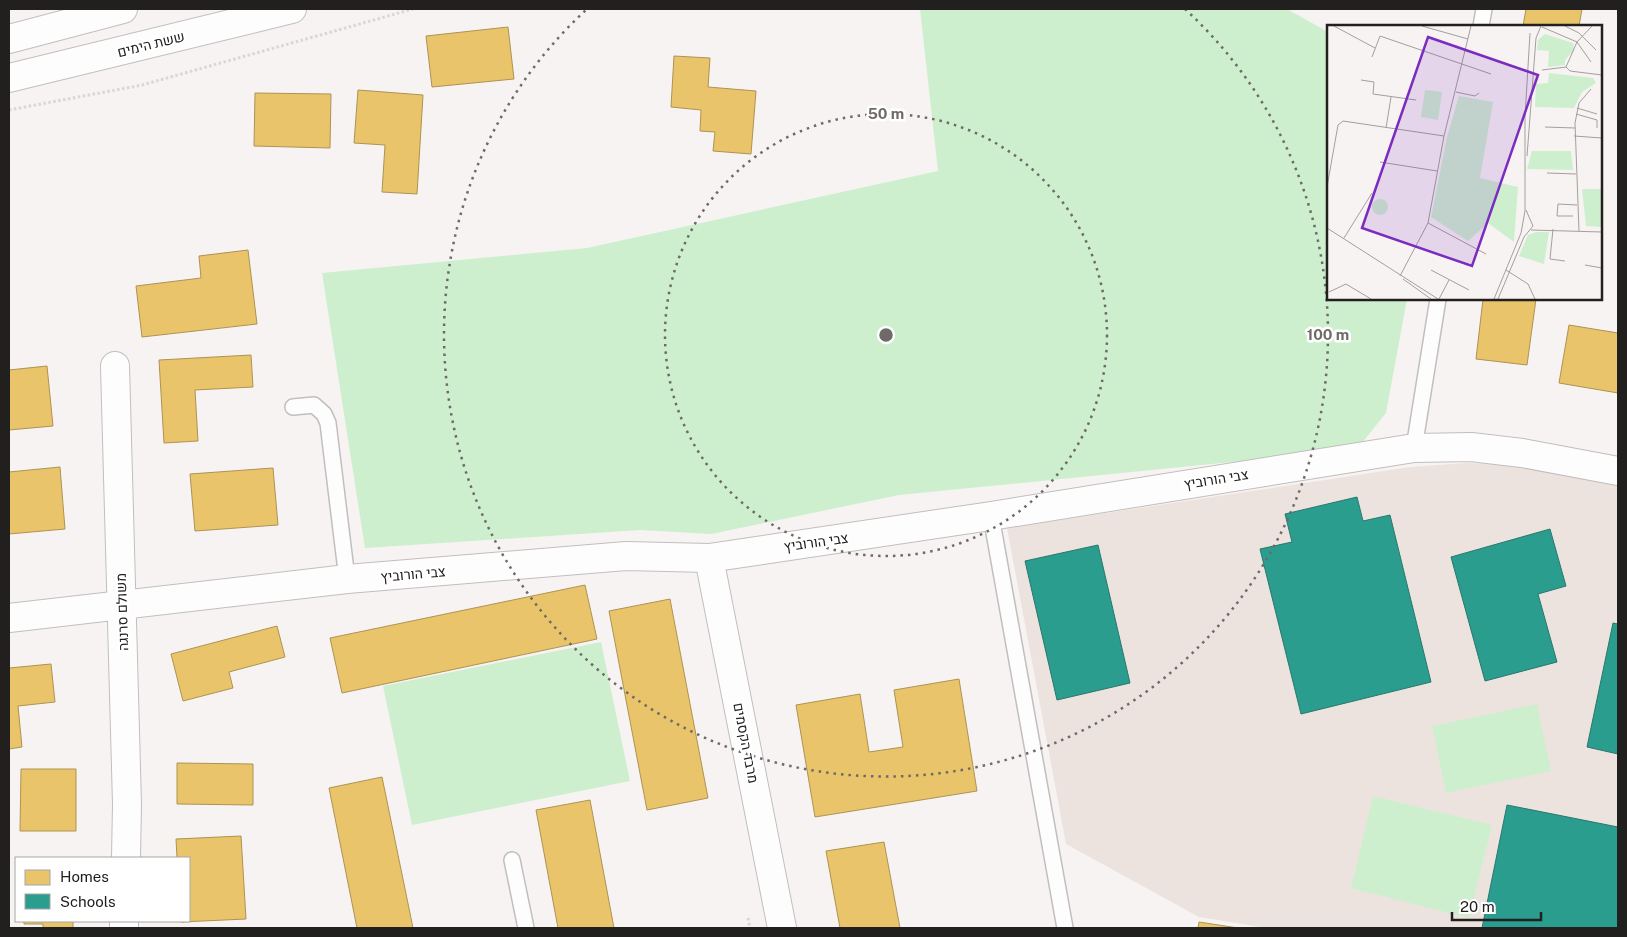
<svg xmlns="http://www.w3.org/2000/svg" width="1627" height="937" font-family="'Public Sans',Heebo,sans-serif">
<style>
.built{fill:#ede3de}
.green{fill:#cdefce}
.homes{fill:#e9c46a;stroke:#ad9353}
.schools{fill:#2a9d8f;stroke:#28786d}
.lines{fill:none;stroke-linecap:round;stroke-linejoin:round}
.lane-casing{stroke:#c2bebd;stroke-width:18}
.street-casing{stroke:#c2bebd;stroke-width:30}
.secondary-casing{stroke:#c2bebd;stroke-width:30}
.path{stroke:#d8d6d6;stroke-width:3;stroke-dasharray:2.5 2.5;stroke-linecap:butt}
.lane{stroke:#fefdfd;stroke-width:15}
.street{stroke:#fefdfd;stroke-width:28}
.secondary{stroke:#fefdfd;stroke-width:28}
.ring{fill:none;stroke:#6d6a68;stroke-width:2.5;stroke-dasharray:2.5 5}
.labels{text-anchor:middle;stroke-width:5;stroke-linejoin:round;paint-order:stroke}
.street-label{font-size:14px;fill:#22201e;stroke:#fff}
.inset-road{fill:none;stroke:#a29f9d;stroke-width:1}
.view{fill:#7b2cbf;fill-opacity:0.15;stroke:#7b2cbf;stroke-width:2.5}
.inset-edge{fill:none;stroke:#22201e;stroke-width:2.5}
.centre{fill:#6d6a68;stroke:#fff;stroke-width:2.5}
.ring-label{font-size:15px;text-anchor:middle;font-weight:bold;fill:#6d6a68;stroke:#fff;stroke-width:5;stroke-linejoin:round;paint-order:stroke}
</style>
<rect width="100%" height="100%" fill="#f7f3f2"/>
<path class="built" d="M1466,463L1525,465L1618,486V928H1266L1199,917L1066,844L1007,528L1410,467Z"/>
<path class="green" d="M920,9H1287L1328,32V299H1407L1386,413L1362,443L1322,453L899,495L711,534L640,530L365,548L322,273L587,248L938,171Z
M601,642L630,781L412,825L383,686Z
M1537,704L1551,771L1446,793L1432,726Z
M1373,796L1492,825L1469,918L1351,888Z"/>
<path class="homes" d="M1526,9H1582L1579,26H1523Z
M508,27L514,79L432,87L426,36Z
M674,56L710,58L708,87L756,91L751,154L713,151L715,132L700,131L701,110L671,107Z
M358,90L423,95L417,194L382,192L385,145L354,143Z
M255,93L331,94L330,148L254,146Z
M248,250L257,324L142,337L136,286L201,278L199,256Z
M1483,299H1536L1527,365L1476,359Z
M1569,325L1618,333V393L1559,383Z
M251,355L253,387L195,390L198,441L164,443L159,360Z
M47,366L53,426L9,430V370Z
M60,467L65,529L9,534V472Z
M273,468L278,525L195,531L190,474Z
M585,585L597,639L342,693L330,638Z
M670,599L708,798L647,810L609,611Z
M277,626L285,657L229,672L233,688L183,701L171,654Z
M51,664L55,702L18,706L22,747L9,749V668Z
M959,679L977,791L815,817L796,705L860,694L869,752L903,747L894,690Z
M177,763L253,764V805L177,804Z
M21,769H76V831H20Z
M382,777L404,884L413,928H357L329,788Z
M590,800L614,928H558L536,810Z
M241,836L246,919L181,922L189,921V858H177L176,839Z
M884,842L900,928H840L826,851Z
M24,921H73V928H43V924H24Z
M1199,922L1238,928H1198Z"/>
<path class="schools" d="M1357,497L1363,521L1390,515L1431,682L1301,714L1260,549L1292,542L1285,514Z
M1550,529L1566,586L1538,594L1557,662L1485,681L1451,557Z
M1098,545L1130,683L1057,700L1025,561Z
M1613,623L1618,624V754L1587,747Z
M1507,805L1618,827V928H1482Z"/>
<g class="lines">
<defs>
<path id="lane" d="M1481,26L1484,9
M293,407L314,405L324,414L328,423L347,579
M1414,448L1438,299
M991,516L1065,928
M512,860L526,928"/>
<path id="street" d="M115,366L127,804L126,858
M709,558L782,928
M9,618L347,579L626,556L709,558L991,516L1414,448L1471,447L1522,453L1618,471
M124,928V921"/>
<path id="secondary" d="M9,39L123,9
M9,78L292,9"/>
</defs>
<use href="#lane" class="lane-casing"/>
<use href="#street" class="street-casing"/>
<use href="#secondary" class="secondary-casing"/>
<path class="path" d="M9,110L142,85L413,9
M748,918L750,928"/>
<use href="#lane" class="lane"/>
<use href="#street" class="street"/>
<use href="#secondary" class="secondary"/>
</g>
<g class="ring">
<circle cx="886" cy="335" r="221"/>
<path d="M1185 9A442 442 0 1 1 587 9"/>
</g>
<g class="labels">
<g class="street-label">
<text transform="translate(151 44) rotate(-14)" y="5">ששת הימים</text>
<text transform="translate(1216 479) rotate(-9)" y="5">צבי הורוביץ</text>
<text transform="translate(816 542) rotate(-8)" y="5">צבי הורוביץ</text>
<text transform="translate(413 574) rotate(-5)" y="5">צבי הורוביץ</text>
<text transform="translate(122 612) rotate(-92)" y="5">משולם סרנגה</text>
<text transform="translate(746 743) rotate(79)" y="5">מרבד הקסמים</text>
</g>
</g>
<g transform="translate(1327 25)">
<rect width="275" height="275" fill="#f7f3f2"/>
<path d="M218,9L246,18L247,25L238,35V40L221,42L222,26L210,25L211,15ZM222,48L266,53L269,58L255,67L247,83L208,82L209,59L221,58ZM98,65L115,67L111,95L94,92ZM132,71L166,77L153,153L191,162L187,217L161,198L141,216L104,192L120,112ZM205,126H244L246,145L200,144ZM275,142V202L259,201L255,164H274ZM45 182a8 8 0 1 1 16 0a8 8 0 1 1-16 0ZM209,207H222L217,239L192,231L201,210Z" fill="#cdefce"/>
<path class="inset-road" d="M7,1L48,23M95,1L141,14M238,1L252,8L269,25M265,1L250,17L239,42L243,46L275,50M215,2L250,17L264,37M45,32L53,11L164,49M215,45L239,42M34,55L47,57L46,69L89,75M129,67L148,71L152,68M250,83L270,89M249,89L270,95V103M218,102L248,103M59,103L64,72M247,111L275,113M200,131L209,13L214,1M53,137L110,146M220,148L249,149M0,162L11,100L16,96L117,111M246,191H230L231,179L250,180M101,198L159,229M0,203L111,274M226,204L223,234L238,236M204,205L275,207M252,206L248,98L252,78L264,64M17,213L45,168M258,240L275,243M104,245L142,265M179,245L201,259L208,274M73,251L101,198L117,111L144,1M76,254L104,274M2,267L19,259L44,274M112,274L122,255M167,274L194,208L198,186V92L203,8M171,274L197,212L206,201L199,185"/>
<path class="view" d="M101,12L211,50L145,241L35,203Z"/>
<rect width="275" height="275" class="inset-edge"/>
</g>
<circle cx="886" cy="335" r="8" class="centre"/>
<g class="ring-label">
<text x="886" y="119">50 m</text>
<text x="1328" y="340">100 m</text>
</g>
<rect width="1627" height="937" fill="none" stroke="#22201e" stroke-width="20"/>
<rect x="15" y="857" width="175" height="65" fill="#ffffff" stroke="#a7a6a5"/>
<rect x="25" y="870" width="25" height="15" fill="#e9c46a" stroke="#a7a6a5"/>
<text x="60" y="882" font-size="15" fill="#22201e">Homes</text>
<rect x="25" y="894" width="25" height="15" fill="#2a9d8f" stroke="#a7a6a5"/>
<text x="60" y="907" font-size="15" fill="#22201e">Schools</text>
<path d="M1452 912v8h89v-8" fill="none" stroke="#22201e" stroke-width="2.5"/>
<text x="1460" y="912" font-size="15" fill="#22201e" stroke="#ffffff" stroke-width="4" paint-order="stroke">20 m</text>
</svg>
